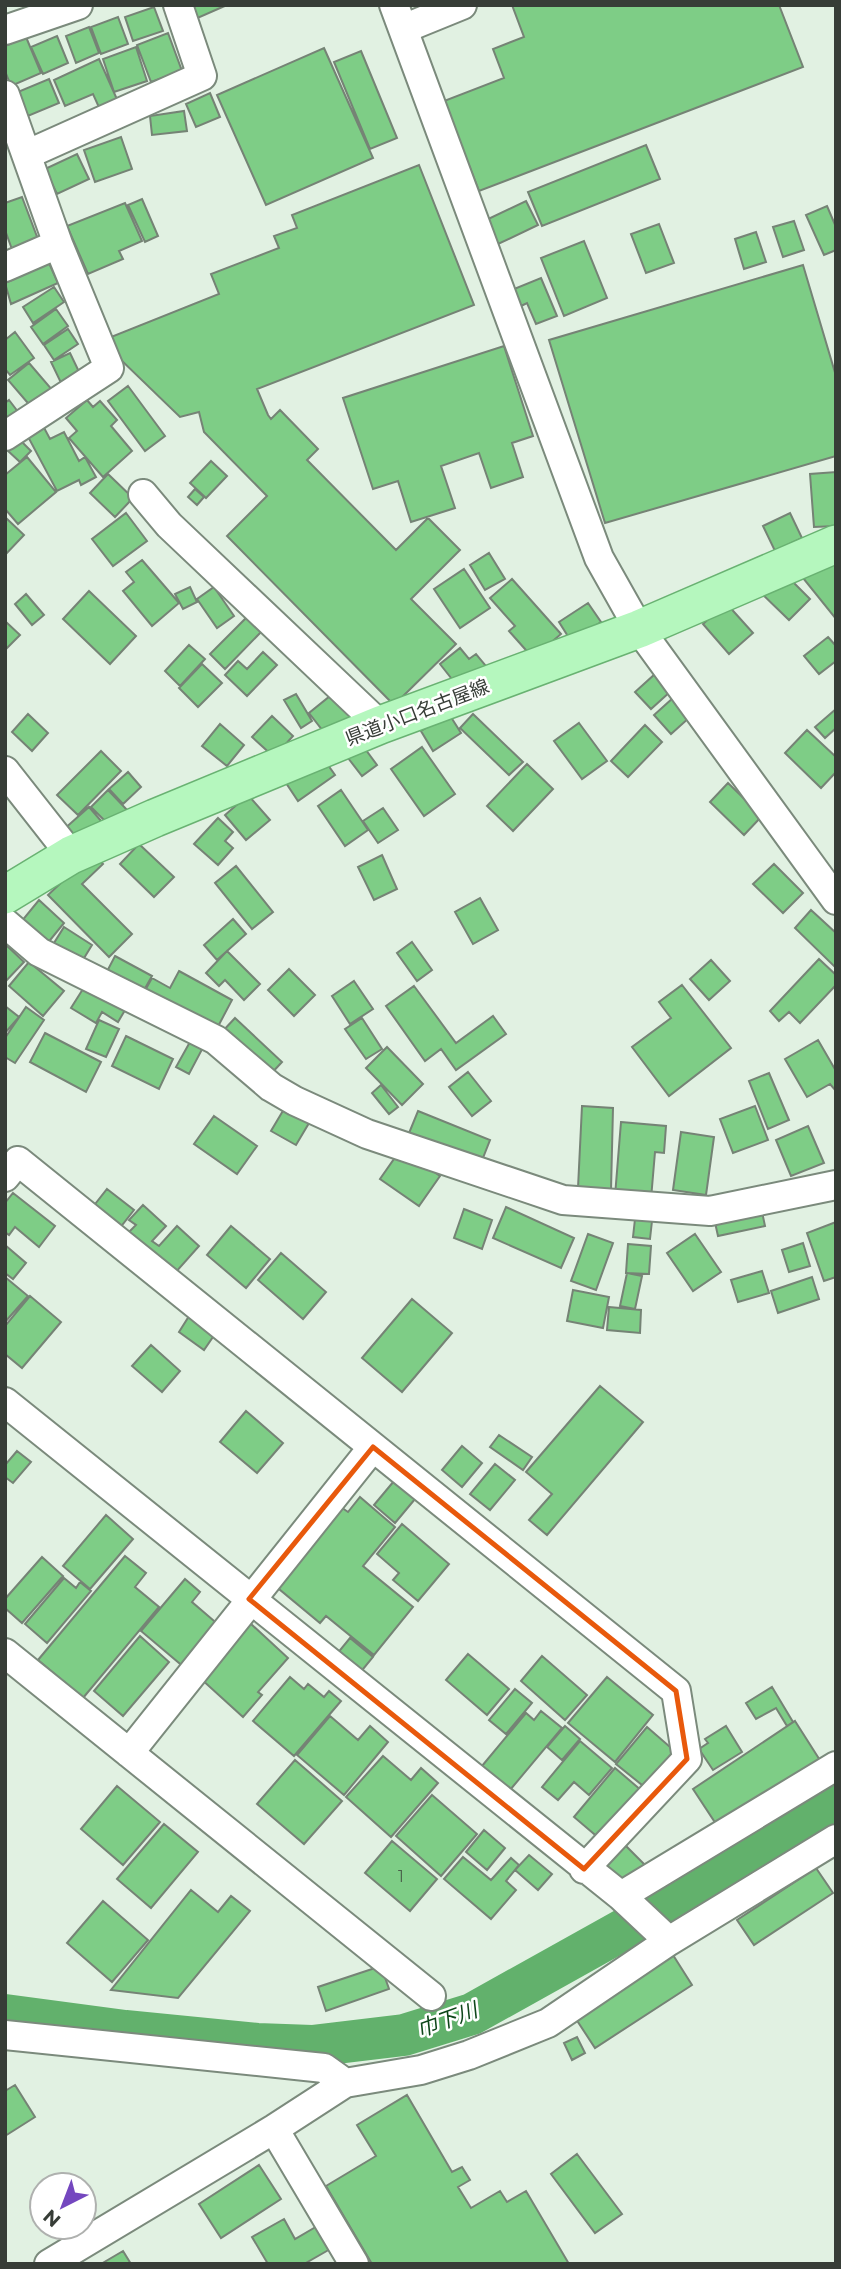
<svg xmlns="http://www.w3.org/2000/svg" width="841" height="2269" font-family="Montserrat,'Noto Sans JP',sans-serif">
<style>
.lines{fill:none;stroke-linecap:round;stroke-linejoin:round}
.river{stroke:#62b16c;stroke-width:42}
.building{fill:#7ecd86;stroke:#758375;stroke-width:2}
.minor-casing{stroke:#7b8a7c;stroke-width:32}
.major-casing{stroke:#69b272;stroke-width:40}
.minor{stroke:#fff;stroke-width:28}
.major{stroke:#b5f7be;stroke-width:37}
.marked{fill:none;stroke:#e8590c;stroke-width:5;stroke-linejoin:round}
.labels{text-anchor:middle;stroke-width:5;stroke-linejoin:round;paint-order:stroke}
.number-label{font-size:16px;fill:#49614b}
.street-label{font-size:19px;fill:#373d37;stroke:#fff}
.water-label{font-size:21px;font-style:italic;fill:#0e471a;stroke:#fff}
</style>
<rect width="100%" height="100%" fill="#e1f1e2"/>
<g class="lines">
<path class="river" d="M5,2015L125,2031L257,2044L312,2046L404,2035L472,2014L637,1922L836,1801"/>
</g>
<path class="building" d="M187,5H227L193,20Z
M512,5H779L803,67L479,191L444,101L504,78L493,49L524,37Z
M154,7L163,31L133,41L125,17Z
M118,17L128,44L101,54L91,27Z
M89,27L99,53L76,63L66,36Z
M168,33L182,71L151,82L137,45Z
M57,36L68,63L43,74L31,47Z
M26,37L41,73L11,86L5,71V46Z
M136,47L147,81L114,92L103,59Z
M324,48L373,158L266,205L217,95Z
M361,51L397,138L370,149L334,62Z
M99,59L120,106L102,114L93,94L65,106L54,80Z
M49,79L59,103L23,118L13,94Z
M210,93L220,117L196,127L186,104Z
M184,111L187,131L152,135L150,116Z
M121,137L132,169L95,182L84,150Z
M646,145L660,179L542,226L528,192Z
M77,154L89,179L57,194L45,169Z
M419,165L474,305L257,389L268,415L271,419L280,410L318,449L307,460L396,550L428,518L460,550L411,599L456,644L394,705L227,536L267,496L204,432L199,412L180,417L120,359L111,337L219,294L211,274L279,248L274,236L297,228L292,215Z
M22,197L39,242L13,252L5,230V203Z
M142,199L158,236L145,242L128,205Z
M526,201L538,225L496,245L484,221Z
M125,203L142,241L119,251L123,259L88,274L67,226Z
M827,206L836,227V250L824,255L806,215Z
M794,221L804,250L783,257L773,227Z
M659,224L674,263L646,273L631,234Z
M756,232L766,262L744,269L735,239Z
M584,241L607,298L564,316L541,258Z
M49,263L58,283L11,304L5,283Z
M803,265L836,376V456L605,523L549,340Z
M541,278L557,316L536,324L527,303L521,306L514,289Z
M54,287L64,302L33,323L23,307Z
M56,309L68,326L43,344L31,327Z
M68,329L78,344L54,360L44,345Z
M15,332L34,358L10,375L5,369V340Z
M504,346L533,436L512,443L523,477L491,488L479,453L441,466L455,508L411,522L398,481L373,489L343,398Z
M70,353L82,378L63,387L51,362Z
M29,363L54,392L33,409L8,380Z
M128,386L165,436L145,451L108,401Z
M9,400L22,417L5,430V403Z
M87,400L93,407L100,401L117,420L111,426L132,451L103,477L69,438L77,431L66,418Z
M42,424L50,439L64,432L79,461L85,457L96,477L81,485L79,480L57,491L26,433Z
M19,439L31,451L20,462L7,450Z
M27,457L56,492L18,524L5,509V475Z
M211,461L227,476L206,498L190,483Z
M836,472V526L814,527L810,474Z
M108,474L133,498L115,517L90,493Z
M195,489L204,497L197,505L188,497Z
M126,513L147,541L113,566L92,539Z
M790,513L802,538L775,551L763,526Z
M5,517L24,535L5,555Z
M836,551V619L799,573Z
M489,553L505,579L485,590L470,565Z
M142,560L179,603L152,626L123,591L134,582L126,572Z
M464,569L490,608L460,628L434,589Z
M782,571L810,599L789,620L761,593Z
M512,579L561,634L533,658L509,631L515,626L490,598Z
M190,587L197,602L183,609L175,594Z
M214,587L234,616L217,628L197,599Z
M89,591L136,636L110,664L63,619Z
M26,594L44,615L32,625L15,604Z
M588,603L601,622L571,641L559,622Z
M726,603L753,633L729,654L703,624Z
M247,617L262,631L225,669L210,654Z
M5,621L20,635L5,650Z
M828,637L836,646V661L819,674L804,656Z
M189,645L205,659L180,686L165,671Z
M460,648L469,659L476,654L486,666L459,688L440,664Z
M263,652L277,665L247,696L225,675L238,661L247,669Z
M202,664L222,683L198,707L179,688Z
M655,674L671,691L651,709L635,692Z
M335,692L357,719L330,740L309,713Z
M296,694L312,721L301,728L284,700Z
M673,698L690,717L671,734L654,715Z
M836,709V728L825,738L815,727Z
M28,714L48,733L32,751L12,732Z
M449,714L461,733L433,751L421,731Z
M473,714L523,762L509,775L460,728Z
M272,716L293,736L274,757L252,737Z
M579,723L607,761L582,779L554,741Z
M220,724L244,745L227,766L202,746Z
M645,725L662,742L628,777L611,761Z
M807,730L836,757V772L821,788L785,753Z
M363,746L377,765L362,776L348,758Z
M422,747L455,794L424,816L391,769Z
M101,751L121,771L78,815L57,795Z
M323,758L335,775L298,801L286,783Z
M527,764L553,789L513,831L487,806Z
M128,772L141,787L123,804L109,789Z
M728,783L762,816L744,835L710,802Z
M108,790L129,812L113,829L91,807Z
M341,790L368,830L345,846L318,806Z
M248,795L270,820L246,840L225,815Z
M89,807L102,822L76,845L63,830Z
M383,808L398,830L378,843L363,821Z
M218,818L233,832L225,841L233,848L218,865L194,844Z
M139,844L174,877L154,897L120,864Z
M93,853L103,864L82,884L132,934L109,957L48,895Z
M382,855L397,889L374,900L358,867Z
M774,864L803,893L783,913L753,884Z
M236,866L273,912L252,929L215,883Z
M480,898L498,930L473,944L455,912Z
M39,900L64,923L42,950L16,928Z
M811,910L836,933V968L795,928Z
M233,919L246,934L217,960L204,945Z
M64,927L92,945L78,968L49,951Z
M412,942L432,970L417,981L397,953Z
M5,944L24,962L5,982Z
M227,951L260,984L244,1000L225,980L219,986L206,973Z
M115,956L152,976L139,999L103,979Z
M819,959L836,975V985L800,1023L789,1012L779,1021L770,1011Z
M711,960L730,981L709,1000L690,979Z
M29,962L64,991L43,1016L9,986Z
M289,969L315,995L294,1016L268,990Z
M179,971L232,1000L214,1034L143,994L152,978L170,988Z
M88,981L128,1005L118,1022L102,1012L96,1023L71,1008Z
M354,981L373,1009L350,1024L332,996Z
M682,985L731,1048L669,1096L632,1047L671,1018L659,1002Z
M414,986L456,1043L493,1016L506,1034L456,1070L441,1049L425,1061L386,1006Z
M5,1006L19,1017L5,1033Z
M26,1007L44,1020L15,1063L5,1057V1038Z
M235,1018L282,1062L268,1077L221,1033Z
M362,1018L382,1049L366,1059L345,1029Z
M99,1020L119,1029L106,1057L86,1049Z
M45,1033L101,1062L86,1092L30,1062Z
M195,1033L207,1040L189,1074L176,1067Z
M126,1036L173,1059L159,1089L112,1066Z
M818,1040L836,1071V1091L830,1084L807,1097L785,1059Z
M387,1047L423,1084L402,1105L366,1068Z
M468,1072L491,1101L472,1116L449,1087Z
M769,1073L789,1120L768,1129L749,1081Z
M381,1085L398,1107L389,1114L372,1093Z
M582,1106L613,1108L611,1190L578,1188Z
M755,1106L768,1140L733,1153L720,1119Z
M284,1109L309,1123L296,1145L271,1131Z
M418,1111L490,1140L479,1168L407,1138Z
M214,1116L257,1146L237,1174L194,1144Z
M621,1122L666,1126L664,1153L655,1152L651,1199L615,1196Z
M808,1126L824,1163L791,1176L776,1140Z
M681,1132L714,1137L706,1195L673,1190Z
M401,1149L440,1176L419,1206L380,1179Z
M107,1189L134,1210L119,1229L92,1208Z
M13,1193L55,1226L39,1247L15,1227L9,1235L5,1232V1203Z
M143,1205L166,1226L152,1241L159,1246L177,1226L199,1246L175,1273L129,1232L136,1225L129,1220Z
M506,1207L574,1238L561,1268L493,1238Z
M761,1207L765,1226L718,1236L714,1218Z
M464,1209L492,1220L482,1249L454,1238Z
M635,1219L652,1221L650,1239L633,1237Z
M836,1222V1277L824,1281L807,1233Z
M231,1226L270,1259L246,1288L207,1255Z
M588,1234L613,1243L596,1290L571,1281Z
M695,1234L721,1272L693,1291L667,1253Z
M803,1243L810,1266L789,1272L782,1250Z
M628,1244L651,1246L649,1274L626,1273Z
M5,1245L26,1263L13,1279L5,1273Z
M281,1253L326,1292L303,1319L258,1280Z
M762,1271L769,1293L738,1302L731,1280Z
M627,1273L642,1276L635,1309L620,1306Z
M5,1277L28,1296L5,1322Z
M812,1277L819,1299L778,1313L771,1291Z
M573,1290L609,1297L603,1328L567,1321Z
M30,1296L61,1322L22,1368L5,1354V1326Z
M412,1299L452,1333L402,1392L362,1358Z
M609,1307L641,1310L640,1333L607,1330Z
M191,1313L217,1331L204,1350L179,1332Z
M151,1345L180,1371L162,1392L132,1366Z
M600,1386L643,1422L547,1535L529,1520L552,1494L526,1472Z
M246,1411L283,1443L257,1473L220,1442Z
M499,1435L532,1457L523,1470L490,1447Z
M462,1446L482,1463L462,1487L442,1470Z
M17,1451L31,1462L13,1483L5,1477V1465Z
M495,1464L515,1480L490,1510L470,1494Z
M394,1481L415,1499L395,1523L374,1505Z
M360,1497L395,1527L363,1566L413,1607L374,1655L326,1616L320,1623L273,1584L338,1505L348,1512Z
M106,1515L133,1539L90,1589L63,1566Z
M402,1524L449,1564L418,1601L393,1580L399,1573L377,1554Z
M125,1556L146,1573L135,1587L159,1607L83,1698L38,1660Z
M42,1557L63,1576L22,1623L5,1608V1599Z
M64,1578L76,1588L80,1582L91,1591L47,1643L25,1624Z
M185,1579L200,1592L192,1602L220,1626L185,1668L141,1631Z
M250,1623L288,1658L258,1692L262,1695L243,1717L200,1678Z
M140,1636L169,1662L123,1716L94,1691Z
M350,1638L373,1657L359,1674L336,1655Z
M468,1654L509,1689L487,1715L446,1680Z
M542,1656L587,1695L565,1720L521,1681Z
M290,1677L304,1689L308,1684L324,1697L329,1691L341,1701L294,1756L253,1721Z
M607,1677L653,1715L615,1762L568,1723Z
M772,1687L793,1722L787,1726L776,1708L756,1719L746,1703Z
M515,1689L532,1703L506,1734L489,1720Z
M541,1711L562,1728L510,1790L482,1766L526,1713L534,1720Z
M330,1716L358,1740L370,1726L388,1742L344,1795L297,1755Z
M795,1721L823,1765L722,1833L693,1789Z
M565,1726L580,1739L562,1760L547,1747Z
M726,1726L742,1752L713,1770L699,1749L708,1743L705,1739Z
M647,1727L677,1753L647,1789L616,1764Z
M580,1741L612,1768L589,1795L574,1782L558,1800L542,1787Z
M383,1756L411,1780L421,1768L438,1783L391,1837L346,1797Z
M295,1760L342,1801L304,1844L257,1804Z
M615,1768L642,1791L600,1839L574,1817Z
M117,1786L160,1822L123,1865L81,1829Z
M432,1795L477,1834L441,1876L396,1836Z
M164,1824L198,1852L151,1908L117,1879Z
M484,1830L505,1848L487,1870L466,1852Z
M392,1841L437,1879L410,1911L365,1873Z
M624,1844L649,1869L623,1882L605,1864Z
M529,1855L552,1874L538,1890L515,1870Z
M463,1857L491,1880L511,1858L519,1865L506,1881L516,1890L491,1919L444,1879Z
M816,1868L833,1893L754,1945L737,1920Z
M191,1890L218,1912L231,1896L250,1911L178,1998L111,1990Z
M103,1901L148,1940L112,1982L67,1943Z
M673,1955L692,1985L595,2048L576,2019Z
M381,1966L389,1989L326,2011L318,1987Z
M577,2037L585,2053L572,2060L564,2043Z
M15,2085L35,2117L5,2136V2091Z
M407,2095L452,2172L462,2167L470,2180L458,2187L471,2208L500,2191L507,2202L526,2191L569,2264H372L326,2186L376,2156L357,2125Z
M577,2154L622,2214L595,2233L551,2174Z
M259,2165L281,2199L221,2238L199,2204Z
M284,2219L295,2239L319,2225L332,2248L304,2264H268L252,2237Z
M123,2251L131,2264H101Z"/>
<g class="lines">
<defs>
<path id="minor" d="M394,5L599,558L639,629L836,900
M403,29L462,5
M5,30L78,5
M5,95L58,244
M28,154L202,76L178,5
M5,267L58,244L109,368L5,436
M143,494L169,525L380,725
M5,771L71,855
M5,923L39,952L216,1040L271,1087L295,1101L367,1134L563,1200L710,1211L836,1185
M5,1177L18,1161L676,1691L687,1759L584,1869
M5,1402L621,1896L669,1941
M5,1653L431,1996
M129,1753L373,1447
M621,1896L836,1766
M5,2035L324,2068L345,2083
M274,2129L354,2264
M49,2264L274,2129L345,2083L421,2070L469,2055L548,2023L669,1941L836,1839"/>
<path id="major" d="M5,895L71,855L155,818L380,725L639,629L836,544"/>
</defs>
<use href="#minor" class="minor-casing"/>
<use href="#major" class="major-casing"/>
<use href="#minor" class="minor"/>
<use href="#major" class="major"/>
</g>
<path class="marked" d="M373,1447L676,1691L687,1759L584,1869L249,1599Z"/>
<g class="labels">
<g class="number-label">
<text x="401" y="1882">1</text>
</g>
<g class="street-label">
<text transform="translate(417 712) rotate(-21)" y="7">県道小口名古屋線</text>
</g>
<g class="water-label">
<text transform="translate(447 2020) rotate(-20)" y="7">巾下川</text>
</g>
</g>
<rect width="841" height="2269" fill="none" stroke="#373d37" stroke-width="14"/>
<g transform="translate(63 2206) rotate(222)"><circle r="33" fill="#ffffff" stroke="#afb1af" stroke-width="2"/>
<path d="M0-5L12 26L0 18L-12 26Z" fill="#7447bf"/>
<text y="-10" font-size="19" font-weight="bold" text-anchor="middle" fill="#373d37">N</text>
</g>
</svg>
